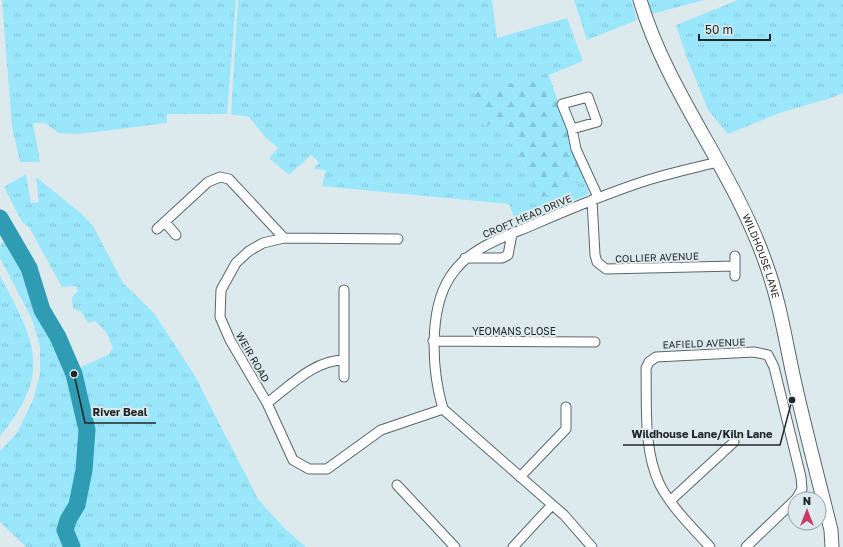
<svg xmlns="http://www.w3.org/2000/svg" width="843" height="547" font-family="'Golos Text',sans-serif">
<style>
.grass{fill:url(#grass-tufts)}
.forest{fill:url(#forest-firs)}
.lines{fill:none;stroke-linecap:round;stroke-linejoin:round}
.river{stroke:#309cb4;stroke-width:17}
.minor-casing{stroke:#596669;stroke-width:11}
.secondary-casing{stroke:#596669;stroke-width:15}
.minor{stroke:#fff;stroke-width:9}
.secondary{stroke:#fff;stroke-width:13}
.labels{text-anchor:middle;stroke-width:4;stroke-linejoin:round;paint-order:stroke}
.street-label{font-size:10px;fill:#212728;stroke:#dceaee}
.leader{fill:none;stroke:#212728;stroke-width:1.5}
.callout-dot{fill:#212728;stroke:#dceaee;stroke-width:1.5}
.callout-label{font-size:11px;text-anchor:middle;font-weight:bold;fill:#212728;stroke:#dceaee;stroke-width:4;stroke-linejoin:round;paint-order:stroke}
</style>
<defs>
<pattern id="grass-tufts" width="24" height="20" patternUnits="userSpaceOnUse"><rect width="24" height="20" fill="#9ae7fb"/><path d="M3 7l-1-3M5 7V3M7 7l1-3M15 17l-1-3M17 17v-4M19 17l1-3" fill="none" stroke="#84c6d7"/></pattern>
<pattern id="forest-firs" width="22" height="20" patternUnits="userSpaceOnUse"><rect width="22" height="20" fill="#9ae7fb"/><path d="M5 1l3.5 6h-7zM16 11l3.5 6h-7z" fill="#84c6d7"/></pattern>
</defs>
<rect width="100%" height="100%" fill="#dceaee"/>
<path class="grass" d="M2,0H236L227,114H167V123L79,134L59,133L45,123H33L40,162H20L12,127Z
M238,0H492L497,38L567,18L583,61L549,75L484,126L501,121L506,123L539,198L584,180L589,194L517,225L509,204L322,186L326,170L314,169L319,162L311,155L289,175L269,158L278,148L265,137L249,117L231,114Z
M574,0H631L637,20L587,40Z
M648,0H704L652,14Z
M738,0H843V93L831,98L782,112L728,134L708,110L687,58L676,25Z
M26,174L31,203L39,202L36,177L82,214L93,226L123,283L154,313L195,376L258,499L284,528L306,547H76L72,534L73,523L83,501L94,430L79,368L108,355L113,348L106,332L95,321L88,323L81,311L73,309C72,301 70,296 78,291L76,286L62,287L29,227L22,222L4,187Z
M10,239L35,303L50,328L71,373L84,429L80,478L73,505L63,517L59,528L65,547H26L0,522V451L17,433L33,400L40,374V347L32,319L0,258V246L2,242Z
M0,276C35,342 53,371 0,436Z"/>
<path class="forest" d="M549,75L584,180L539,198L506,123L501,121L484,126L476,95L478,91Z"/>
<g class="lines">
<path class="river" d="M0,218L29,268L42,310L58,337L74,374L87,430L84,470L77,505L68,520L65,530L72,547"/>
<defs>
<path id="minor" d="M572,129L597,122L588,97L562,104L572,129L576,149L598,197
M592,200L595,255L597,262L606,269L735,266
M165,222L176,235
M157,229L208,182L220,177L229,179L284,238
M398,239L284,238L263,243L249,251L236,263L221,290L220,317L230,340L267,403L293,460L309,469H327L381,430L443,409
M735,256V276
M465,258H502L508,255L512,234
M433,341L595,342
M344,360V377
M267,403C290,386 314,360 344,360V290
M520,477L566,429V407
M397,485L455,547
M670,501L734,442
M513,547L551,506
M592,547L564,515L443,409C432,372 428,311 450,277C469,247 505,237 535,224C572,208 608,193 645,181C669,173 694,168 718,162
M710,547C693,528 672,508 660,485C643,450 647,406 646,368L649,362L656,357L754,352L768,355L774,367L801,477L802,489L796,499
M746,547L795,500"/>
<g id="secondary">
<path id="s1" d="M640,0C668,94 734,171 766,264C780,302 786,344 795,384C806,433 819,482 831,530L832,547"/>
</g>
</defs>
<use href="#minor" class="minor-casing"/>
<use href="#secondary" class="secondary-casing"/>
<use href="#minor" class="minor"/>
<use href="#secondary" class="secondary"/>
</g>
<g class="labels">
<g class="street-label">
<text transform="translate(527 216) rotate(-23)" y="4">CROFT HEAD DRIVE</text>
<text dy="4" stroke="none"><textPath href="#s1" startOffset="284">WILDHOUSE LANE</textPath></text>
<text transform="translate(657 257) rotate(-2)" y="4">COLLIER AVENUE</text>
<text x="514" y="335">YEOMANS CLOSE</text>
<text transform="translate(704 343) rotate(-2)" y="4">EAFIELD AVENUE</text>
<text transform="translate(253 357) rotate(60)" y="4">WEIR ROAD</text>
</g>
</g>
<path class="leader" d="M74 374L85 423H156M792 400L780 445H623"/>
<g class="callout-dot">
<circle cx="74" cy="374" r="4"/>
<circle cx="792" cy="400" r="4"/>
</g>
<g class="callout-label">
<text x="120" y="416">River Beal</text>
<text x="702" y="438">Wildhouse Lane/Kiln Lane</text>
</g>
<g transform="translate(807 511)"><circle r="19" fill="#dceaee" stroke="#919c9f"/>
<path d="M0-3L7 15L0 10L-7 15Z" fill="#c73965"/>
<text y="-6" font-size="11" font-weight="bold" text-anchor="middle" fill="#212728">N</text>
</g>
<path d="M699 34v6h71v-6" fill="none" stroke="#212728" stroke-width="2"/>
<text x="705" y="34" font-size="12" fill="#212728" stroke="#dceaee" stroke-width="3" paint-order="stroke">50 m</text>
</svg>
